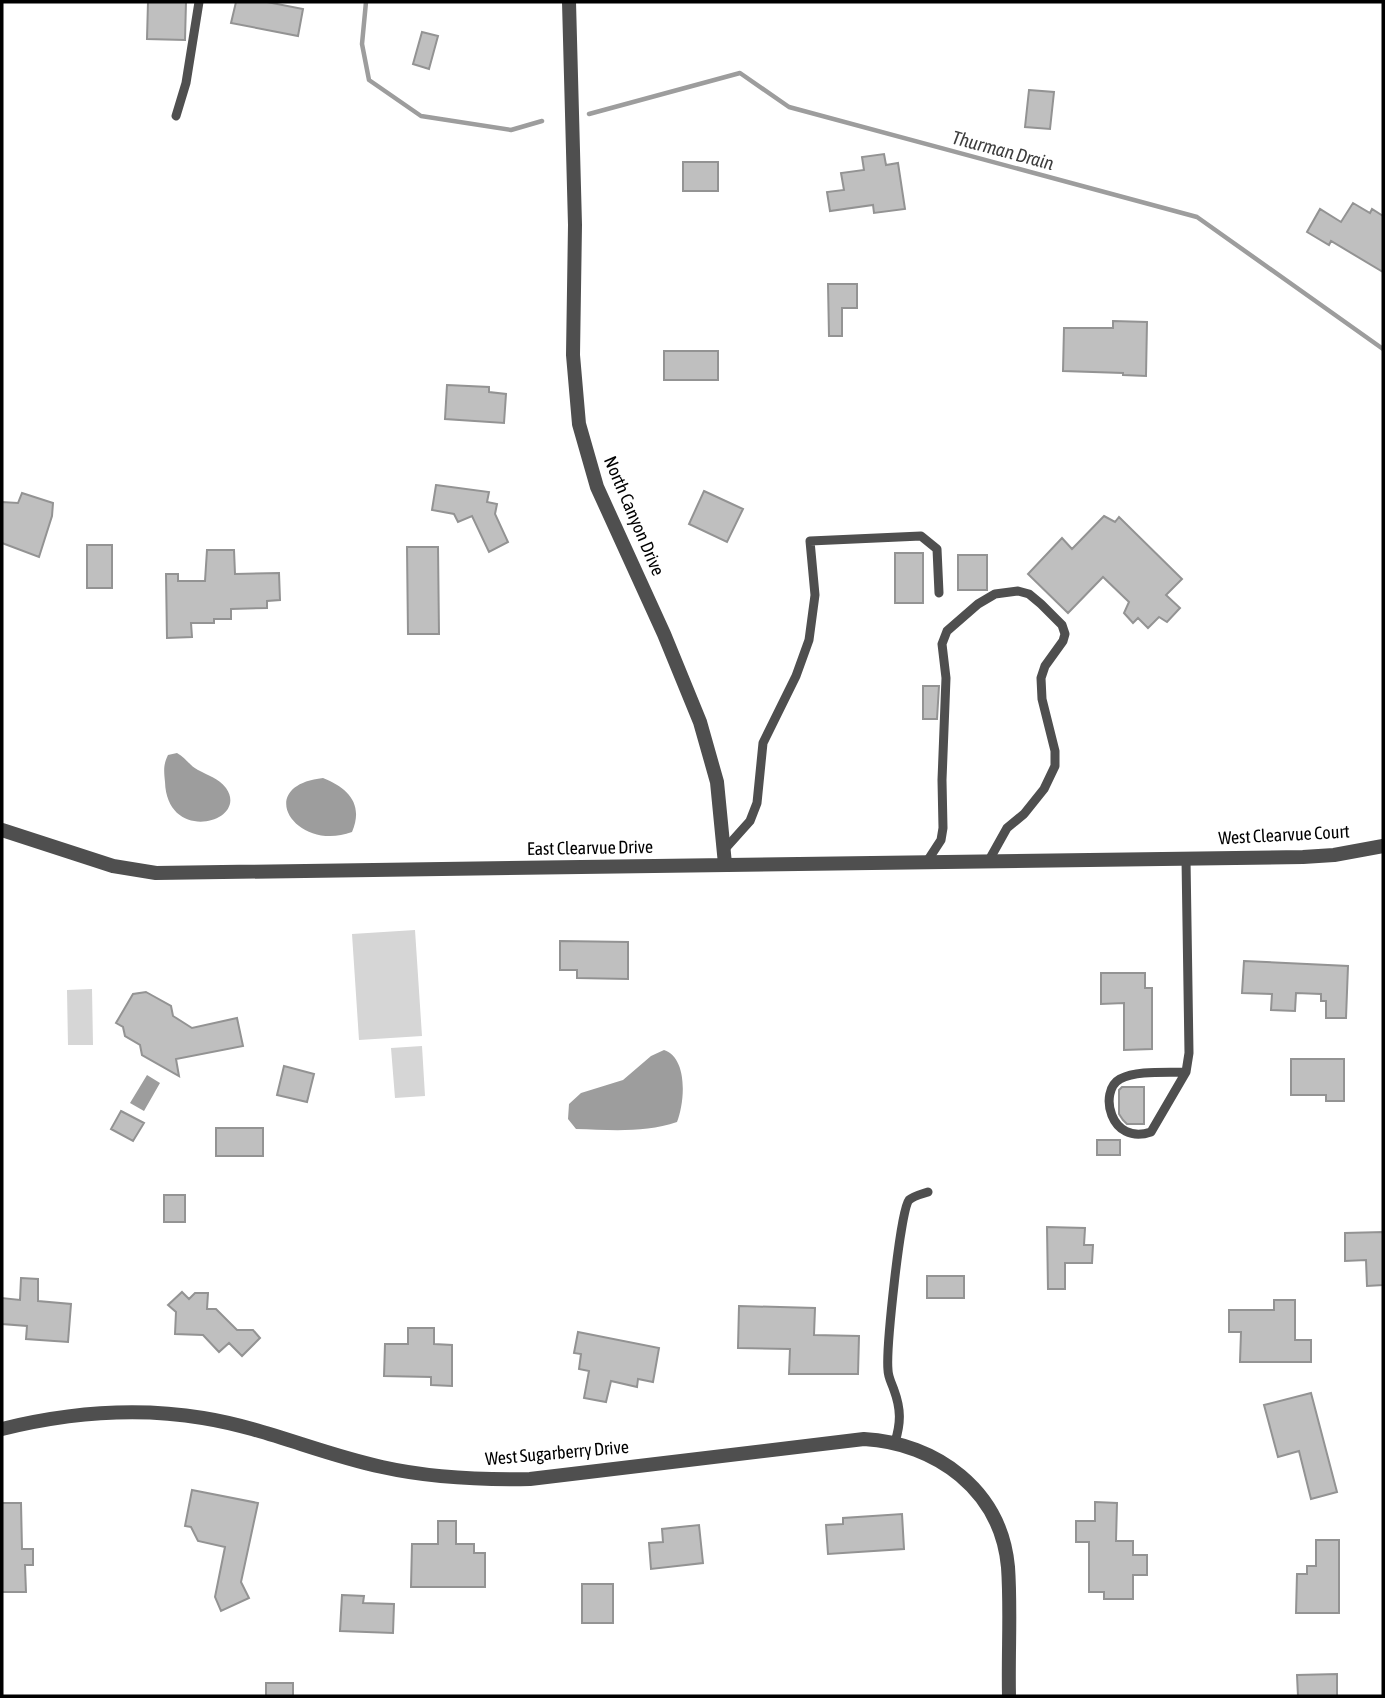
<svg xmlns="http://www.w3.org/2000/svg" width="1385" height="1698" font-family="'Asap Condensed',sans-serif">
<style>
.green{fill:#d6d6d6}
.water{fill:#9d9d9d}
.lines{fill:none;stroke-linecap:round;stroke-linejoin:round}
.stream{stroke:#9d9d9d;stroke-width:4.5}
.building{fill:#bfbfbf;stroke:#939393;stroke-width:2}
.service{stroke:#4f4f4f;stroke-width:9}
.minor{stroke:#4f4f4f;stroke-width:14}
.labels{text-anchor:middle;stroke-width:7;stroke-linejoin:round;paint-order:stroke}
.street-label{font-size:18px;fill:#000;stroke:#fff}
.water-label{font-size:19px;font-style:italic;fill:#3e3e3e;stroke:#fff}
</style>
<rect width="100%" height="100%" fill="#fff"/>
<path class="green" d="M415,930L422,1036L359,1040L352,934Z
M92,989L93,1045H68L67,990Z
M422,1046L425,1096L395,1098L391,1048Z"/>
<path class="water" d="M177,753C186,758 190,766 198,770C209,776 218,778 226,788C250,822 167,845 165,782C164,771 163,765 168,755Z
M323,778C348,788 364,804 352,832C296,853 252,786 323,778Z
M664,1050C688,1058 685,1102 677,1122C645,1133 610,1130 576,1129L568,1119L569,1104L581,1093L623,1080L651,1056Z
M147,1075L160,1083L144,1111L130,1103Z"/>
<g class="lines">
<path class="stream" d="M366,2L362,44L369,80L421,116L511,130L542,121
M589,114L740,73L789,107L1197,217L1383,349"/>
</g>
<path class="building" d="M148,2H186L185,40L147,39Z
M236,2H267L303,9L298,36L231,23Z
M422,32L438,36L429,69L413,64Z
M1029,90L1054,92L1050,129L1025,127Z
M884,154L886,165L898,163L905,209L874,213L873,205L830,211L827,192L844,190L841,173L864,170L862,157Z
M683,162H718V191H683Z
M1353,203L1370,213L1372,209L1383,216V272L1331,241L1329,245L1307,232L1320,209L1341,222Z
M828,284H857V308H842V336H829Z
M1113,321L1147,322L1146,376L1123,375V373L1063,371L1064,328H1113Z
M664,351H718V380H664Z
M447,385L489,387V392L506,394L504,423L445,419Z
M436,485L489,492L487,502L497,504L495,514L508,542L489,552L472,516L458,522L454,514L432,510Z
M704,491L743,509L727,542L689,524Z
M22,493L53,503L52,516L39,557L2,543V502L18,503Z
M1104,516L1115,522L1119,517L1182,579L1166,595L1180,608L1167,622L1159,617L1148,628L1138,618L1133,623L1124,613L1129,602L1103,577L1068,613L1028,574L1062,538L1072,549Z
M87,545H112V588H87Z
M407,547H438L439,634H408Z
M207,550H234L235,574L279,573L280,600L267,601V608L231,609V619H214V623H191L192,637L167,638L166,574H178V581H205Z
M895,553H923V603H895Z
M958,555H987V590H958Z
M923,686H939L937,719H923Z
M560,941L628,942V979L577,978V970H560Z
M1244,961L1348,966L1346,1018H1326V1001H1321V994L1296,993L1295,1011L1271,1010L1272,994L1242,993Z
M1101,973H1145V988H1152V1049L1124,1050V1003L1101,1004Z
M146,992L171,1006L173,1016L192,1028L237,1018L243,1046L176,1059L179,1076L142,1055L140,1045L125,1036L123,1027L116,1023L133,994Z
M1291,1059H1344V1101H1326V1095H1291Z
M284,1066L314,1074L307,1102L277,1095Z
M1122,1087H1144V1124H1127L1123,1120L1119,1114V1090Z
M121,1111L144,1123L133,1141L111,1129Z
M216,1128H263V1156H216Z
M1097,1140H1120V1155H1097Z
M164,1195H185V1222H164Z
M1047,1227L1085,1228L1084,1245H1093L1092,1263H1065V1289H1048Z
M1383,1232V1285L1367,1286L1366,1260L1345,1261V1233Z
M927,1276H964V1298H927Z
M21,1278L38,1279V1301L71,1304L68,1342L26,1339L27,1326L2,1324V1298L20,1300Z
M182,1292L189,1299L195,1293H208L207,1309H216L237,1330H253L260,1338L242,1356L229,1343L219,1352L203,1335L175,1334L176,1312L168,1305Z
M1274,1300H1295V1340H1311V1362H1240L1241,1332H1229V1310H1274Z
M739,1306L815,1308L814,1335L859,1336L858,1374H789L790,1349L738,1348Z
M408,1328H434V1344L452,1345V1386L431,1385V1377L384,1376L385,1344H408Z
M578,1332L659,1348L653,1382L638,1379L637,1387L611,1381L606,1402L584,1398L589,1371L579,1369L581,1354L574,1353Z
M1311,1393L1337,1492L1311,1499L1299,1451L1278,1457L1264,1405Z
M192,1490L258,1503L241,1582L249,1598L221,1611L215,1597L225,1547L198,1541L191,1527L185,1526Z
M1095,1502L1117,1503L1116,1541H1133V1555H1147V1575H1133V1599H1104V1592H1089V1542H1076V1521H1095Z
M2,1503H21L22,1549H33V1565H25L26,1592H2Z
M902,1514L904,1549L828,1554L826,1525L843,1524V1518Z
M438,1521H456V1544H474V1553H485V1587H411L412,1544H438Z
M699,1525L703,1563L651,1569L649,1543L663,1542L662,1529Z
M1316,1540H1339V1613H1296L1297,1574H1307V1566H1316Z
M582,1584H613V1623H582Z
M342,1595L364,1596L363,1603L394,1604L393,1633L340,1631Z
M1337,1674V1696H1298L1297,1675Z
M266,1683H293V1696H266Z"/>
<g class="lines">
<path class="service" d="M176,116L186,83L199,2
M724,850L750,821L757,803L763,743L796,676L809,640L815,595L810,541L921,536L937,549L939,593
M1186,859L1189,1053L1186,1072L1151,1132C1110,1146 1098,1091 1120,1079C1138,1070 1167,1073 1186,1072
M926,863L941,840L943,828L942,780L946,678L942,644L947,631L978,604L995,594L1018,591L1029,594L1041,604L1062,625L1065,634L1063,641L1045,666L1041,678L1042,699L1055,751V766L1044,789L1024,814L1007,828L988,862
M895,1442C901,1423 901,1409 894,1390C892,1384 888,1377 888,1370C886,1350 900,1211 909,1200C913,1196 922,1194 928,1192"/>
<path class="minor" d="M569,2L575,225L573,355L579,424L597,487L664,634L700,722L717,782L725,864
M2,830L113,866L156,873L1303,857L1334,855L1383,846
M2,1429C67,1413 136,1407 203,1418C265,1428 321,1454 382,1467C431,1478 480,1480 530,1479L864,1439C936,1443 1001,1490 1008,1567C1011,1609 1008,1653 1009,1696"/>
</g>
<g class="labels">
<g class="street-label">
<text transform="translate(634 516) rotate(67)" y="6">North Canyon Drive</text>
<text transform="translate(1284 835) rotate(-3)" y="6">West Clearvue Court</text>
<text transform="translate(590 848) rotate(-1)" y="6">East Clearvue Drive</text>
<text transform="translate(557 1453) rotate(-5)" y="6">West Sugarberry Drive</text>
</g>
<g class="water-label">
<text transform="translate(1003 150) rotate(15)" y="7">Thurman Drain</text>
</g>
</g>
<rect width="1385" height="1698" fill="none" stroke="#000000" stroke-width="7"/>
</svg>
